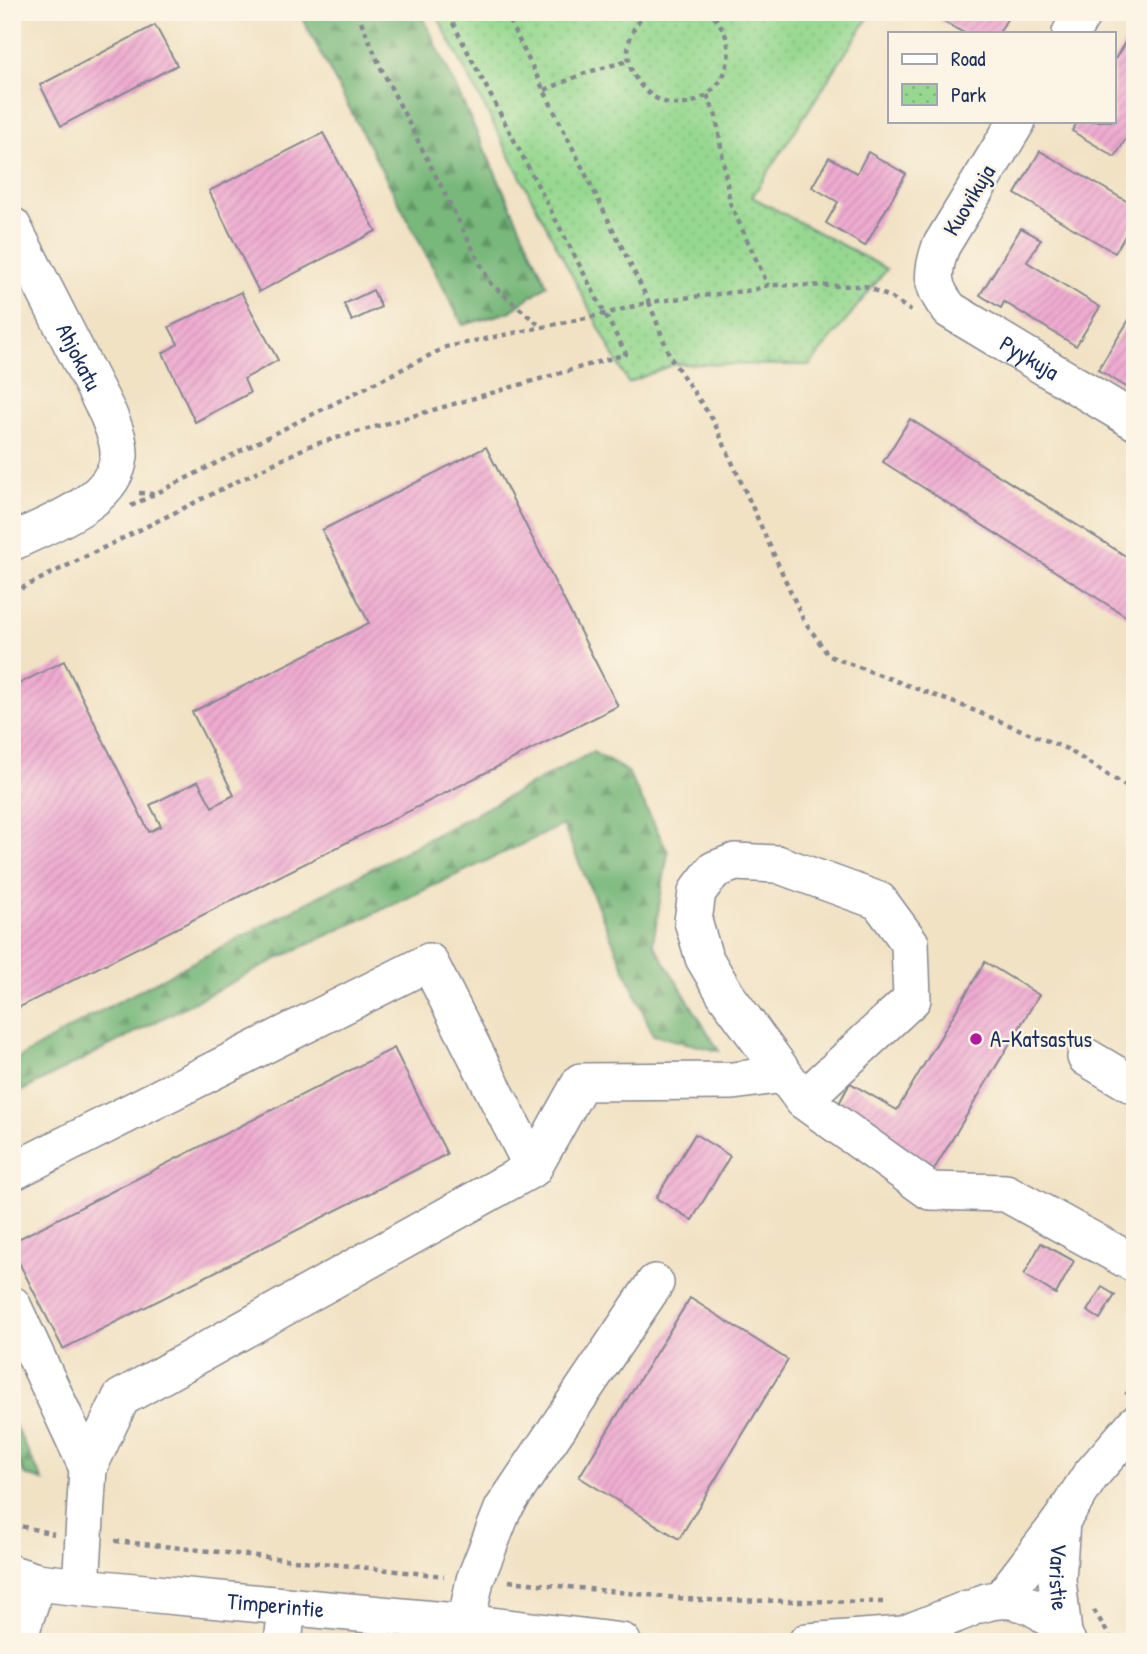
<svg xmlns="http://www.w3.org/2000/svg" width="1147" height="1654" font-family="'Patrick Hand',sans-serif">
<style>
.forest{fill:url(#forest-firs);stroke:#4a746c;stroke-width:2}
.park{fill:url(#park-dots);stroke:#588477;stroke-width:2}
.building{fill:url(#building-hatch)}
.lines{fill:none;stroke-linecap:round;stroke-linejoin:round}
.minor-casing{stroke:#868891;stroke-width:40}
.path{stroke:#868891;stroke-width:4.5;stroke-dasharray:5 5;stroke-linecap:butt}
.minor{stroke:#fff;stroke-width:37}
.poi-dot{fill:#b5179e;stroke:#fcf5e5;stroke-width:2.5}
.labels{text-anchor:middle;stroke-width:5;stroke-linejoin:round;paint-order:stroke}
.street-label{font-size:23px;fill:#1b2f5e;stroke:#fcf5e5}
.poi-label{font-size:23px;fill:#1b2f5e;stroke:#fcf5e5;text-anchor:start}
</style>
<defs>
<pattern id="forest-firs" width="22" height="20" patternUnits="userSpaceOnUse" patternTransform="scale(1.75)"><rect width="22" height="20" fill="#78b87a"/><path d="M5 1l3.5 6h-7zM16 11l3.5 6h-7z" fill="#629667"/></pattern>
<pattern id="park-dots" width="8" height="8" patternUnits="userSpaceOnUse" patternTransform="scale(1.75)"><rect width="8" height="8" fill="#96d890"/><path d="M2 2h.1M6 6h.1" fill="none" stroke="#81ba7f" stroke-width="1.8" stroke-linecap="round"/></pattern>
<pattern id="building-hatch" width="6" height="6" patternUnits="userSpaceOnUse" patternTransform="scale(1.75)"><rect width="6" height="6" fill="#eeabd0"/><path d="M-1 1l2-2M0 6l6-6M5 7l2-2" fill="none" stroke="#cc93b5"/></pattern>
</defs>
<rect width="100%" height="100%" fill="#fcf5e5"/>
<filter id="ink" filterUnits="userSpaceOnUse"><feTurbulence type="fractalNoise" baseFrequency=".0143" numOctaves="2"/><feDisplacementMap in="SourceGraphic" scale="14" xChannelSelector="R" yChannelSelector="G"/><feConvolveMatrix kernelMatrix="1 2 1 2 8 2 1 2 1" color-interpolation-filters="sRGB"/></filter>
<filter id="wash" filterUnits="userSpaceOnUse"><feTurbulence type="fractalNoise" baseFrequency=".00686" numOctaves="4" result="noise"/><feDisplacementMap in="SourceGraphic" scale="28" xChannelSelector="R" yChannelSelector="G"/><feGaussianBlur stdDeviation="1.57" result="paint"/><feColorMatrix in="noise" values="0 0 0 0 0 0 0 0 0 0 0 0 0 0 0 0 0 1.4 0 .05"/><feComposite in="paint" operator="in"/></filter>
<g filter="url(#wash)">
<rect width="100%" height="100%" fill="#f1e2c4"/>
<path class="forest" d="M299,12H421L547,285L509,312L463,325Z
M593,752L628,772L668,852L653,943L719,1051L653,1035L563,825L281,957L12,1096V1062L91,1016Z
M12,1420L43,1481L25,1475L12,1448Z"/>
<path class="park" d="M435,12H872L752,197L887,269L810,365L674,364L628,383Z"/>
<g id="blocks">
<path class="building" d="M935,12H1011L999,33H964L933,16Z
M155,25L177,65L61,126L40,85Z
M1135,25V124L1115,157L1072,131L1078,121H1114V61Z
M323,133L376,231L259,292L209,191Z
M1040,151L1135,206V219L1115,253L1015,194Z
M868,152L906,174L865,246L826,223L838,202L812,187L829,157L857,173Z
M1021,228L1041,239L1027,262L1100,307L1076,346L1004,302L1001,308L980,295Z
M373,290L381,307L352,321L344,304Z
M241,292L278,360L244,379L250,393L195,422L163,353L178,344L169,327Z
M1135,310V392L1098,370Z
M910,419L1135,562V622L883,462Z
M486,447L618,706L12,1011V687L64,661L149,832L161,826L150,805L198,781L212,807L234,795L192,712L369,623L322,530Z
M985,962L1039,995L933,1171L836,1109L850,1083L897,1110Z
M394,1048L447,1154L63,1349L12,1249V1242Z
M695,1134L730,1156L692,1220L656,1198Z
M1041,1243L1074,1261L1056,1294L1024,1275Z
M1102,1287L1115,1295L1100,1319L1087,1311Z
M690,1298L788,1360L679,1539L579,1477Z"/>
</g>
</g>
<g filter="url(#ink)">
<use href="#blocks" fill-opacity="0" stroke="#868891" stroke-width="2"/>
<g class="lines">
<defs>
<g id="minor">
<path d="M1071,33L1083,12"/>
<path id="s1" d="M1017,121L941,246C931,274 931,287 950,310L1135,421"/>
<path id="s2" d="M12,226L108,414C113,427 120,441 119,456C115,502 48,524 12,542"/>
<path d="M1086,1057L1135,1086"/>
<path d="M803,1100L912,999L910,943L879,901L777,864L735,862L714,870L697,892L693,921L704,958L726,995L803,1100L930,1191L1006,1193L1135,1264"/>
<path d="M12,1172L429,962L533,1168"/>
<path d="M12,1305L88,1468"/>
<path id="s3" d="M1061,1521L1057,1580L1063,1633"/>
<path id="s4" d="M12,1574L37,1582L81,1587L466,1623L622,1642"/>
<path d="M81,1587L88,1468L121,1398L533,1168L581,1082L733,1081L783,1074"/>
<path d="M1002,1598L1061,1521L1090,1476L1135,1424"/>
<path d="M981,1604C1014,1591 1053,1610 1067,1642"/>
<path d="M466,1623L475,1580L503,1509L655,1283"/>
<path d="M17,1642L37,1582"/>
<path d="M283,1642L287,1608"/>
<path d="M807,1642L903,1635L968,1609"/>
</g>
</defs>
<use href="#minor" class="minor-casing"/>
<path class="path" d="M357,12L381,68L490,283L539,325
M505,12L649,302L753,290L768,285L865,286L892,298L911,311
M647,12C595,60 662,134 710,92C718,85 725,76 727,65C732,44 725,28 710,12
M545,90L585,73L627,61
M707,95L716,116L730,203L768,285
M139,493L155,494L446,347L605,314L649,302L670,357L713,420L803,619L829,656L968,708L1067,749L1135,792
M131,506L155,494
M12,593L309,446L626,354L447,12
M1126,1395L1135,1384
M12,1524L54,1534
M115,1541L444,1576
M509,1581L698,1600L887,1602
M1094,1610L1113,1642
M1114,1640L1132,1642"/>
<use href="#minor" class="minor"/>
</g>
</g>
<circle class="poi-dot" cx="976" cy="1039" r="7"/>
<g class="labels">
<g class="street-label">
<text transform="translate(969 200) rotate(-59)" y="8">Kuovikuja</text>
<text dy="8" stroke="none"><textPath href="#s2" startOffset="147">Ahjokatu</textPath></text>
<text dy="8" stroke="none"><textPath href="#s1" startOffset="308">Pyykuja</textPath></text>
<text dy="8" stroke="none"><textPath href="#s3" startOffset="56">Varistie</textPath></text>
<text dy="8" stroke="none"><textPath href="#s4" startOffset="266">Timperintie</textPath></text>
</g>
<g class="poi-label">
<text x="990" y="1047">A-Katsastus</text>
</g>
</g>
<rect width="1147" height="1654" fill="none" stroke="#fcf5e5" stroke-width="42"/>
<rect x="888" y="32" width="228" height="91" fill="#fcf5e5" stroke="#a2a6af" stroke-width="2"/>
<rect x="902" y="54" width="35" height="10" fill="#ffffff" stroke="#a2a6af" stroke-width="2"/>
<text x="951" y="66" font-size="21" fill="#1b2f5e">Road</text>
<rect x="902" y="84" width="35" height="21" fill="url(#park-dots)" stroke="#a2a6af" stroke-width="2"/>
<text x="951" y="102" font-size="21" fill="#1b2f5e">Park</text>
</svg>
